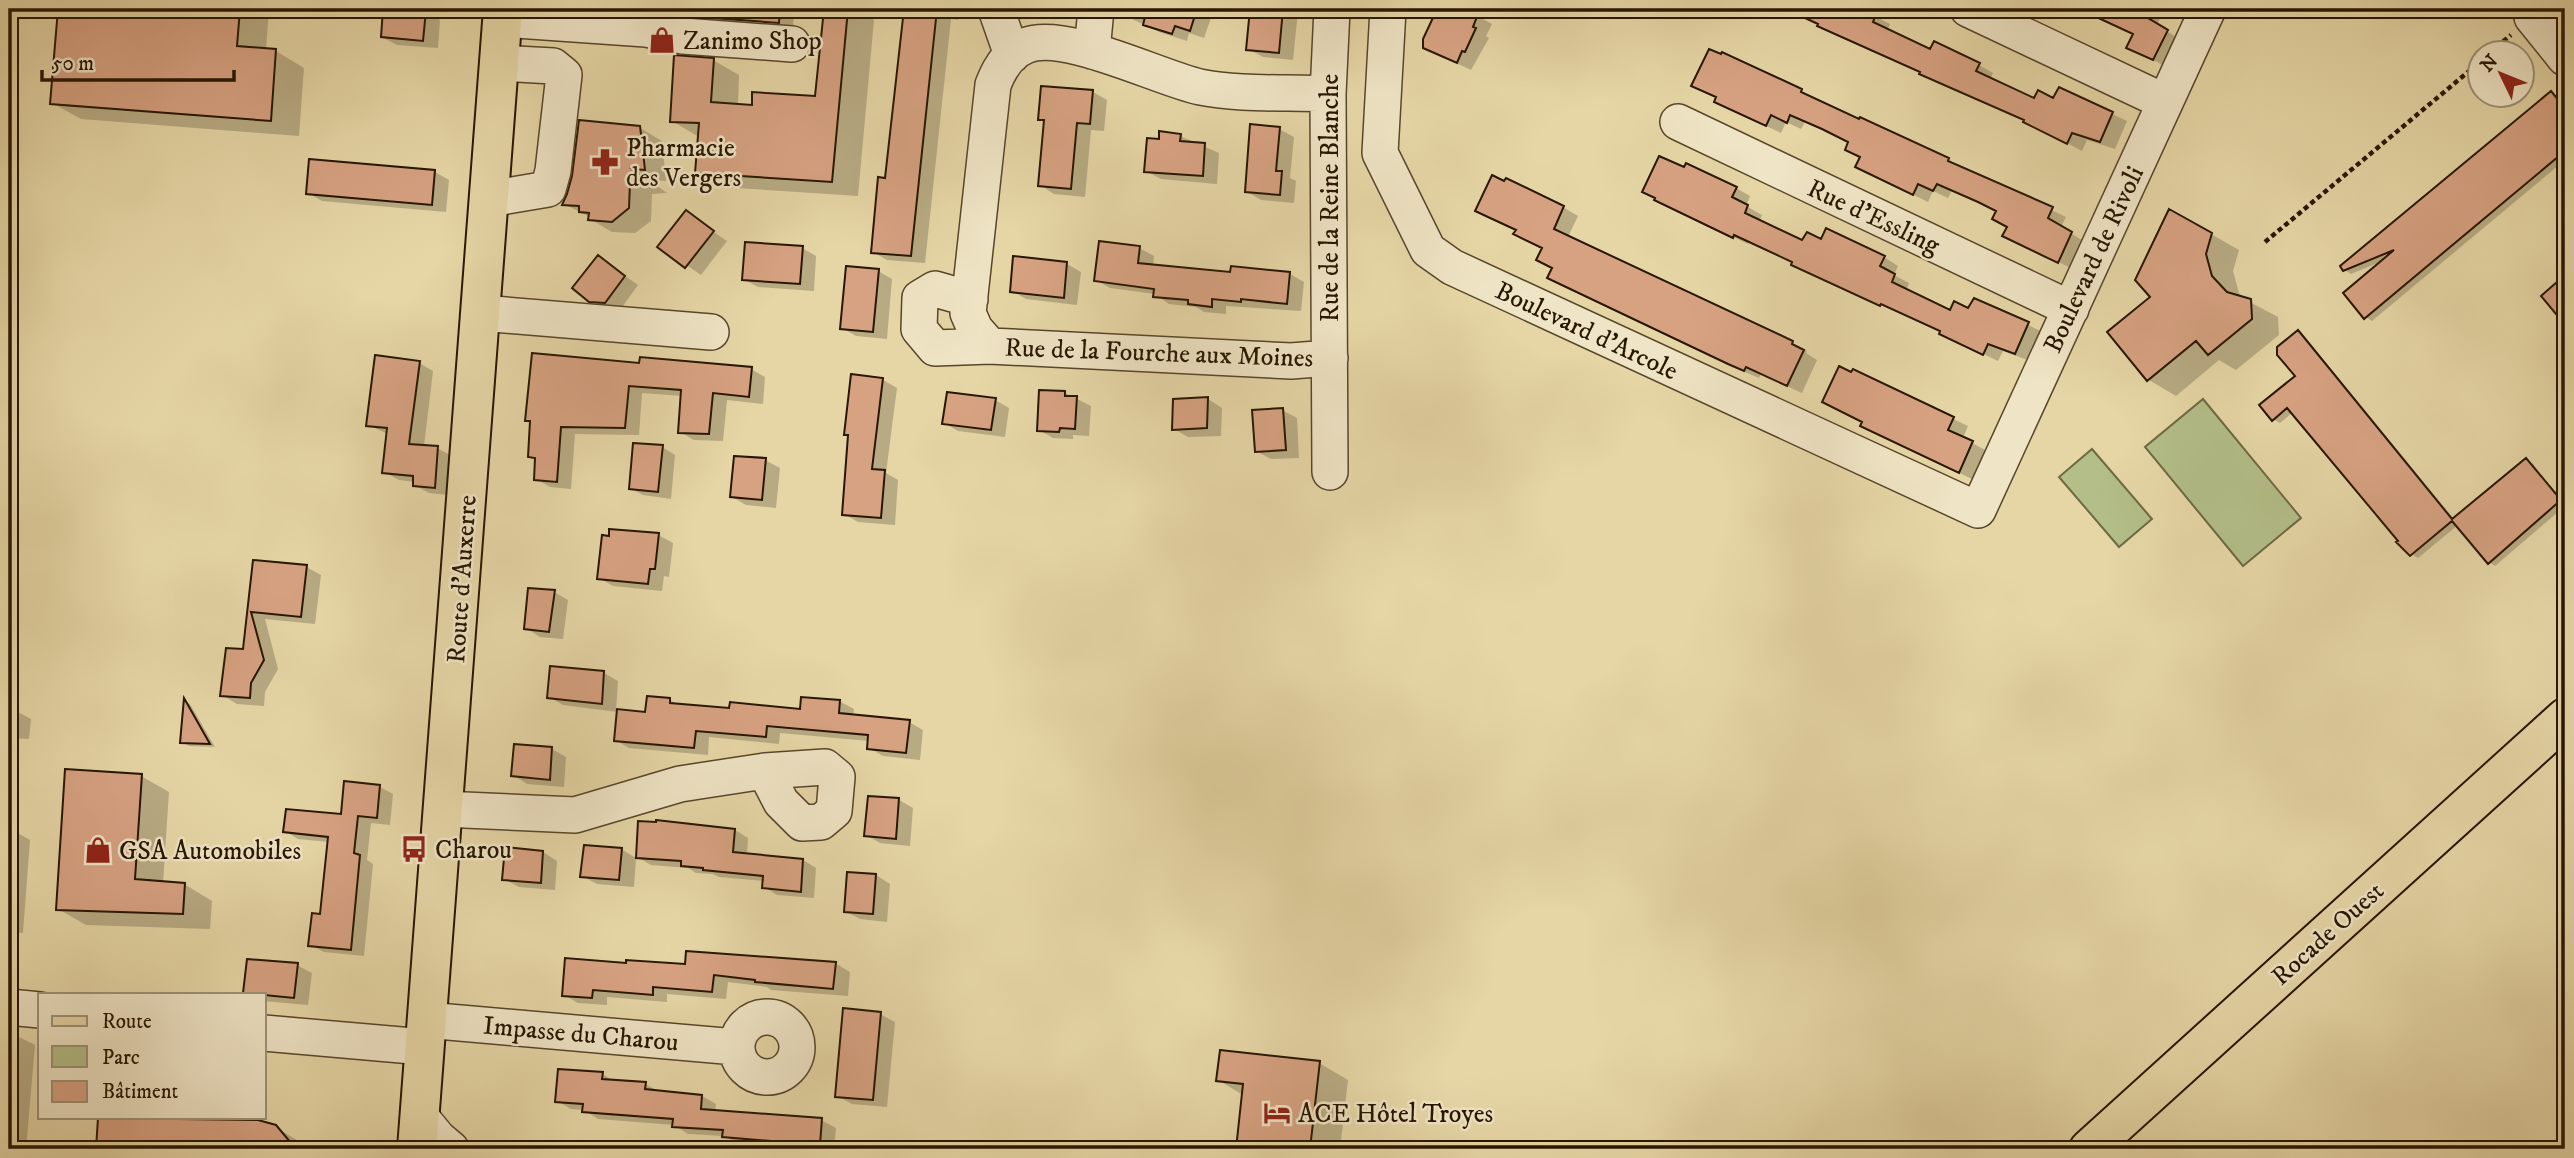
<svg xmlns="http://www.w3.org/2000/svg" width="2574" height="1158" font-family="'IM FELL DW Pica',serif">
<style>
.green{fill:#b3be88;stroke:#6d6a44;stroke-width:2}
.shadow{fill:#0003}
.building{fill:#d7a282;stroke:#271600;stroke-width:2}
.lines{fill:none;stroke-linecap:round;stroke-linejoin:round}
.minor-casing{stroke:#57462a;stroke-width:38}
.major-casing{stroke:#271600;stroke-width:42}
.path{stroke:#271600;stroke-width:4.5;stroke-dasharray:5 3.5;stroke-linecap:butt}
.minor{stroke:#efe4c5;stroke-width:35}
.major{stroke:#e6d6a6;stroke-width:38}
.labels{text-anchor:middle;stroke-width:5;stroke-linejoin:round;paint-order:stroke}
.poi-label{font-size:26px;fill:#271600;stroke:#efe4c5;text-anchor:start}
.street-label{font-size:26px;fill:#271600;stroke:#efe4c5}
</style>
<rect width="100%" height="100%" fill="#e6d6a6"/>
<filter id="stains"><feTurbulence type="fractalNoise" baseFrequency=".00286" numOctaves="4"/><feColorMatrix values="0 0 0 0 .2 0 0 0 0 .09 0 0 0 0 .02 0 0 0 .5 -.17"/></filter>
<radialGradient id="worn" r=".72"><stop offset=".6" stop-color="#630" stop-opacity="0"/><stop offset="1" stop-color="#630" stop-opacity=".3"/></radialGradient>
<path class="green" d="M2203,399L2301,518L2243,566L2145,447Z
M2092,449L2152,519L2119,547L2059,477Z"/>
<path class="shadow" d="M60,9H269L266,50L276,51L304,68L299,136L81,119L52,103Z
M690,9H791L794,11L793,30L704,24L689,15Z
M826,9H854L874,20L858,196L722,187L696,172L699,137L672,121L713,60L739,75L738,105L753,107L817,97Z
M905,9H959L958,20L951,19L925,263L887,260L873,252L886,179Z
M1121,9H1201L1212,15L1204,38L1189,33L1187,41L1159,32L1134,20L1120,12Z
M1252,9H1294L1298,11L1293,60L1263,57L1248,49Z
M1439,9H1478L1476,15L1492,24L1486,36L1489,38L1471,70L1439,55L1424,40Z
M1786,9H1861L1890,24L1887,31L1931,51L1979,65L1993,73L1990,80L2035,100H2054L2059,89L2127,121L2115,149L2087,140L2082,151L2025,121L1935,82L1922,73L1833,34L1820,24Z
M2049,9H2065L2062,15Z
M2079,9H2152L2162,14L2157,25L2181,40L2167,67L2143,55L2135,34Z
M385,10L426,12L440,20L438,48L397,45L382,37Z
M1801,91L1815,100L1948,160L2066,217L2061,227L2085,242L2073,269L2004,236L2009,227L1998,211L1952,190L1948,198L1933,191L1928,202L1857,167L1861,158L1850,143L1805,122L1801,129L1786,122L1781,133L1730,109Z
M1093,92L1107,100L1104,131L1091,130L1085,197L1054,194L1040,185L1045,122L1040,119Z
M2551,93L2565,105V160L2372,321L2366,317L2382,261L2351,274L2345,270Z
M640,128L662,141L666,181L649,180L667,193L652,194L651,221L635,233L612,232L590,219V217L564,204Z
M1279,129L1294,137L1290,178L1296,181L1294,203L1261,200L1246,191Z
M1180,136L1219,153L1217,184L1161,179L1146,171L1160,141Z
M435,172L449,180L446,212L322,201L308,193Z
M1736,188L1750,196L1746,206L1762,215L1759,222L1803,243L1822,241L1884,257L1898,266L1894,275L1909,283L1906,291L1951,312L1969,310L1974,300L2043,332L2030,361L2003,351L1998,361L1956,341L1942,332L1807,272L1794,262L1749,242L1748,244L1670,207Z
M1563,207L1578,216L1568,237L1807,351L1806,353L1817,360L1802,393L1761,374L1759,378L1745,372L1563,286L1549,278L1553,268L1544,248L1517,231L1492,219Z
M686,213L727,241L701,275L660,247Z
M2211,234L2239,250L2233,271L2239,293L2244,299L2278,317L2279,335L2236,370L2219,360L2176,396L2149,380L2110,333L2152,297Z
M802,248L816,256L814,291L758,287L743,279Z
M1139,248L1154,256L1153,266L1232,274L1233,268L1290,274L1304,282L1301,311L1226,306V314L1204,312L1196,307L1169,304L1155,294L1110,288L1096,280Z
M598,257L638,285L620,310L605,309L590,300Z
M1067,264L1081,272L1077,305L1026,299L1012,291Z
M878,271L892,279L887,339L856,336L842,328Z
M2298,333L2304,336L2454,519L2526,460L2533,464L2565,506L2495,566L2489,562L2458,525L2418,558L2411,554L2293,412L2280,423L2273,419L2297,376Z
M419,363L433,371L424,446L437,448L452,456L449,495L429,493L414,485L415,482L399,480L384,472L388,434L368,425Z
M641,365L751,369L765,377L763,404L727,400L723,441L694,440L680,432L682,396L642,393L639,435L575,434L571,489L550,487L536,479L537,461L529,456L532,422L527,420Z
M1853,371L1968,426L1963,438L1987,451L1974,480L1877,433L1864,422Z
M883,380L897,388L886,473L898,480L895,525L858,522L844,514Z
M1065,393L1091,406L1089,436L1073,435V439L1053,438L1039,430Z
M1208,399L1222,408L1221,436L1188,437L1174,429Z
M995,400L1009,408L1005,437L958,431L944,423Z
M1282,410L1297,418L1299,458L1271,459L1256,451Z
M662,447L675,455L671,499L643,495L630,488Z
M765,460L780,468L776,508L746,505L732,497Z
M658,535L673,543L669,577L664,576L662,591L613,586L599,578Z
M254,562L306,567L321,575L315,624L265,619L278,669L265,692L264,706L237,704L222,695L245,651Z
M554,592L568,600L563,639L540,637L526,628Z
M604,673L618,681L616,711L646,714L670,700L680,706L731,710H801L839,701L854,709L853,716L909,722L923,730L920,760L883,756L869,748V741L780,733L779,744L709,737L708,755L629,748L615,740L618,712L563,705L549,697Z
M185,701L190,704L215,747L189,746L182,742Z
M9,710L16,711L31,719L29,739L9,738Z
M515,746L552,749L566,757L564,787L527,784L513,775Z
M141,776L169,792L163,883L184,884L212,901L210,929L86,925L58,909Z
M346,783L380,787L393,794L390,825L371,823L367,860L373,864L364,956L324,952L310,945L322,916L329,842L298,839L285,831L342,816Z
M899,800L913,808L910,846L880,843L866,835Z
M9,828L30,840L23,933L9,932Z
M735,830L748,838L747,855L803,860L816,868L814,898L777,895L764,887V881L719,877L713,874L696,873L688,868L651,865L637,857Z
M506,849L543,852L557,861L555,890L519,887L504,879Z
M621,849L636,858L634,887L597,884L582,876Z
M876,875L890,884L887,922L860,919L845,911Z
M835,963L850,972L848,996L771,990L767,987L728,982L726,999L667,994V1002L607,997V1005L578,1003L564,995L628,965Z
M297,965L312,973L308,1005L264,1001V995H250L245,992Z
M880,1014L895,1022L887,1107L852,1104L837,1096Z
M9,1032L35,1045L26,1149H9Z
M1319,1063L1348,1080L1340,1149H1237L1243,1095L1218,1080Z
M602,1074L616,1082L645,1084L660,1092L702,1096L716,1104L715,1111L821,1120L836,1128L834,1149L738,1144L725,1136L688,1134L674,1125L598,1119L584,1110L571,1109L557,1101Z
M100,1118H210L258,1121L275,1127L302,1143L308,1149H97Z"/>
<path class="building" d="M58,9H240L237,46L276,49L271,121L50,104Z
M383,9L426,10L423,41L381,37Z
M687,9H780L779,23L687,16Z
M824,9H848L832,182L695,173L699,123L670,122L674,55L714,58L711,102L752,105V92L815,96Z
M904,9H937L911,256L871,253L878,177L885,178Z
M1134,9H1197L1190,31L1175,26L1172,34L1143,25L1145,17L1133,14Z
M1250,9H1283L1279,53L1246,50Z
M1437,9H1466L1478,14L1473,27L1476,28L1465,52L1462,51L1457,63L1423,48V39Z
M1786,9H1864L1876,14L1873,22L1930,49L1934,41L1980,63L1976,71L2034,98L2038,90L2053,98L2059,87L2113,112L2100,142L2072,133L2067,144L2023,122L2024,120L1919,74L1920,72L1817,26L1818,24Z
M2079,9H2146L2143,15L2168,30L2153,60L2126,48L2133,34Z
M1709,49L1721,54L1722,52L1802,89L1801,92L1859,119L1860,117L1949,158L1948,161L2053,207L2048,218L2072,232L2058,263L2002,236L2007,227L1992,219L1996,211L1978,202L1937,184L1933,191L1918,184L1913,195L1855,167L1860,157L1845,150L1848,142L1822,129L1790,115L1787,123L1771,115L1766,126L1714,102L1716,97L1691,86Z
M1041,86L1093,90L1090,124L1077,123L1071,189L1038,186L1044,120H1038Z
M2551,91L2565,108V151L2364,319L2343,293L2394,250L2343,271L2340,266Z
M579,120L640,126L645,170L632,169L648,182L630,183L629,208L612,222L588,220L589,213L579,212V206L562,205L567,194L572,176Z
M1250,124L1280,127L1276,171H1282L1280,195L1245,192Z
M1159,131L1181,134L1180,141L1205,143L1203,176L1144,172L1147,138L1159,139Z
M1659,156L1684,167L1686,163L1737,187L1732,197L1748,205L1745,213L1802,240L1807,232L1821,239L1826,228L1885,256L1880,266L1895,274L1892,282L1950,310L1954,301L1968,308L1974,298L2029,322L2015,354L1988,344L1983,355L1939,334L1940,331L1881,304L1880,306L1791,265L1792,262L1734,235L1733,238L1654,200L1655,198L1642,192Z
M309,159L435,170L432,205L306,194Z
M1492,175L1504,181L1506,178L1564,206L1554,229L1793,341L1792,344L1804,350L1787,386L1746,367L1744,371L1728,364L1547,278L1552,268L1536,260L1542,248L1513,234L1516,230L1475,211Z
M2169,209L2212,233L2206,254L2212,276L2227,292L2251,299L2252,319L2208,355L2196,341L2147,381L2107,332L2150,297L2135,280Z
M686,210L714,231L685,268L657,247Z
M1099,241L1140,246L1138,263L1230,272L1231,266L1290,272L1287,304L1241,299V302L1212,299V307L1188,304V300L1153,297L1154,289L1094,281Z
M745,242L803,246L800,284L742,280Z
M598,255L625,276L605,303L589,302L572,288Z
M1013,256L1067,262L1064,298L1010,292Z
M846,266L879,269L873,332L840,329Z
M2565,275V325L2541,296Z
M2298,330L2452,519L2526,458L2561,500L2488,564L2452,521L2410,556L2396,542L2398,541L2287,408L2272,421L2259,405L2295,376L2277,355V347Z
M532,353L639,363L640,357L752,367L749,397L713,393L709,434L678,433L681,390L629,386L625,428L561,427L557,482L534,480L535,458L528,457L530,421H525Z
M375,355L420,361L409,444L438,446L435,488L413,486V476L382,473L387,428L366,426Z
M1839,366L1851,372L1853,369L1954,417L1948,430L1973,441L1959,473L1860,426L1862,422L1822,402Z
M851,374L883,378L872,469L885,470L881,518L842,515L848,435H844Z
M1039,390L1065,391V396H1077L1075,429L1060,428L1059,432L1037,431Z
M947,392L996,398L991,430L942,424Z
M1208,397L1207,428L1172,430L1173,399Z
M1283,408L1286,450L1255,452L1252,410Z
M633,443L663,445L658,492L629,489Z
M734,456L766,458L762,500L730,497Z
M609,529L659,533L655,569H650L648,584L597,579L602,535L609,536Z
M253,560L307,565L301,617L251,612L264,660L251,683L250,698L220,696L226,648L243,649Z
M528,588L555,590L549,632L524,629Z
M550,666L604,671L602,704L547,698Z
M647,696L670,698V703L729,708L730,702L800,709L801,697L840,700L839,713L910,720L906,753L867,749L868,735L767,726L766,737L696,731L694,748L614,741L617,709L645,712Z
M184,698L210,744L180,743Z
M514,744L552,747L550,780L511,776Z
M65,769L142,774L135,879L185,883L183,914L56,910Z
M344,781L380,785L377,818L358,816L354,853L360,855L351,950L308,946L312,913L320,914L328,837L283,832L286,809L341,814Z
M868,796L899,798L896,839L864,836Z
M656,820L735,829L733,852L803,859L801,892L762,888L763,876L703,870V868L681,866V861L636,858L638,821L656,822Z
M584,845L622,848L619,880L580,877Z
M505,847L543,851L541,883L502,880Z
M847,872L876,874L873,914L844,912Z
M686,951L836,962L833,989L755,982V980L714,975L712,992L653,987V995L593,990L592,998L562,996L565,958L626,963V960L685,964Z
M247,959L298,963L294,998L243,993Z
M843,1008L881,1012L873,1100L835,1097Z
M1220,1050L1320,1061L1310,1149H1236L1243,1084L1216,1081Z
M558,1069L603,1072L602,1079L646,1082L645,1089L702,1095L701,1109L822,1118L820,1145L722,1137L723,1130L672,1127L673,1119L582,1112L583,1104L555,1102Z
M98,1118L258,1120L276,1125L296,1149H96Z"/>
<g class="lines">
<defs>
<path id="minor" d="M996,9L1012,55
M1388,9L1380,153L1428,250L1452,267L1978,510L2208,9
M1968,9L2165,102
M2532,17L2565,58
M502,19L646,29L683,36L792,44
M1092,51L1096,9
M1328,94C1288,92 1238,95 1200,87C1159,78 1063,29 1025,46C1008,53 999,69 993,85L968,313L975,329L990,346L1291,361L1330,358
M1678,122L2071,309
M489,199L548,189L553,171L564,75L553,66L499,63
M970,299L935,289L920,298L919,329L935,348L990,346
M481,313L711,332
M1330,472L1328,94L1332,9
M442,809L575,815L680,784L765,771L825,767L837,777L834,811L821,822L802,823L781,802L765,771
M9,1007L40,1010
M737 1047a30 30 0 1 1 60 0a30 30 0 1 1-60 0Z
M426,1020L736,1047
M264,1033L424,1047
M419,1115L438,1138L451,1149"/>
<path id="major" d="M417,1149L503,9
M2089,1149L2565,718"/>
</defs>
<use href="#minor" class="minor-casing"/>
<use href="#major" class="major-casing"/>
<path class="path" d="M2490,52L2511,35
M2265,242L2480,62"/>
<use href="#minor" class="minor"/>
<use href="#major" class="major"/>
</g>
<defs>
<symbol id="shop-bare" viewBox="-9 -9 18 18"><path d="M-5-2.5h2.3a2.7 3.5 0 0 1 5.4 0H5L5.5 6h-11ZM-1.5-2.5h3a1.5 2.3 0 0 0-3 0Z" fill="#8f2418" stroke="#efe4c5" stroke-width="2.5" paint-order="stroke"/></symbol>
<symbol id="pharmacy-bare" viewBox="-9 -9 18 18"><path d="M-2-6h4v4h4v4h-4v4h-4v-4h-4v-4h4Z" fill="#8f2418" stroke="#efe4c5" stroke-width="2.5" paint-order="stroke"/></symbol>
<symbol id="bus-bare" viewBox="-9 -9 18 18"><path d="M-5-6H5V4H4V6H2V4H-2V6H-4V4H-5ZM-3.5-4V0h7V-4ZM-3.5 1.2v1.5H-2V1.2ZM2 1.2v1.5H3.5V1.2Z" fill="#8f2418" stroke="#efe4c5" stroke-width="2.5" paint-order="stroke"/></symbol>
<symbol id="hotel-bare" viewBox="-9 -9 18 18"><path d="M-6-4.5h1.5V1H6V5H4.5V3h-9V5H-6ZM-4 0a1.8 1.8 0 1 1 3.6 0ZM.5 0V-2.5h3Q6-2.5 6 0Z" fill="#8f2418" stroke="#efe4c5" stroke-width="2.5" paint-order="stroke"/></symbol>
</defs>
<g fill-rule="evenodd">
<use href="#shop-bare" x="643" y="21" width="38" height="38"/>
<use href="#pharmacy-bare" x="586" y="143" width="38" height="38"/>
<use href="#bus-bare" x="395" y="830" width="38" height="38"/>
<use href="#shop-bare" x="79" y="831" width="38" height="38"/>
<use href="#hotel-bare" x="1258" y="1094" width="38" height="38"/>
</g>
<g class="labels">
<g class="poi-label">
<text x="683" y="49">Zanimo Shop</text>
<text x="626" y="156">Pharmacie<tspan x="626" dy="30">des Vergers</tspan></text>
<text x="435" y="858">Charou</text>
<text x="119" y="859">GSA Automobiles</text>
<text x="1298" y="1122">ACE Hôtel Troyes</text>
</g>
<g class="street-label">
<text transform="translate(1329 198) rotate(-90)" y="9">Rue de la Reine Blanche</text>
<text transform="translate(1874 216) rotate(25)" y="9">Rue d'Essling</text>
<text transform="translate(2093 259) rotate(-65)" y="9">Boulevard de Rivoli</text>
<text transform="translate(1587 330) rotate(25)" y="9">Boulevard d'Arcole</text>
<text transform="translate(1159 352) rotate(2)" y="9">Rue de la Fourche aux Moines</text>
<text transform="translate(461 579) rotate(-86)" y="9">Route d'Auxerre</text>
<text transform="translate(2327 933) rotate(-42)" y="9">Rocade Ouest</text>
<text transform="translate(581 1033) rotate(5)" y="9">Impasse du Charou</text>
</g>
</g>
<rect width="2574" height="1158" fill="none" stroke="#e6d6a6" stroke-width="35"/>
<rect x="10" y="10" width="2553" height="1137" fill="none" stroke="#271600" stroke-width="3.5"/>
<rect x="18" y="18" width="2539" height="1123" fill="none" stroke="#271600" stroke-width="2"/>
<rect x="38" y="993" width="228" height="126" fill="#efe4c5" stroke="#9f9276" stroke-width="2"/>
<rect x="52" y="1016" width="35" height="10" fill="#e6d6a6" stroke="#9f9276" stroke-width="2"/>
<text x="102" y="1028" font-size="21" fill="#271600">Route</text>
<rect x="52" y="1046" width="35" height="21" fill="#b3be88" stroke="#9f9276" stroke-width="2"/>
<text x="102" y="1064" font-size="21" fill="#271600">Parc</text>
<rect x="52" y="1081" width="35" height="21" fill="#d7a282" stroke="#9f9276" stroke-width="2"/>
<text x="102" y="1098" font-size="21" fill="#271600">Bâtiment</text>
<g transform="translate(2501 74) rotate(313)"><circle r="33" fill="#efe4c5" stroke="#9f9276" stroke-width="2"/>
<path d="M0-5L12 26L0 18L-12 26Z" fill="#8f2418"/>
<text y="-10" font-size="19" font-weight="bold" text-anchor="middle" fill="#271600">N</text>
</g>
<path d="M42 70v10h192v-10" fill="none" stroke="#271600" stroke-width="3.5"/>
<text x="52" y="70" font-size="21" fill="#271600" stroke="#efe4c5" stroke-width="5" paint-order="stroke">50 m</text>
<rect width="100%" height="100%" filter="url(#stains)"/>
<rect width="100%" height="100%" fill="url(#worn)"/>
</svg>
